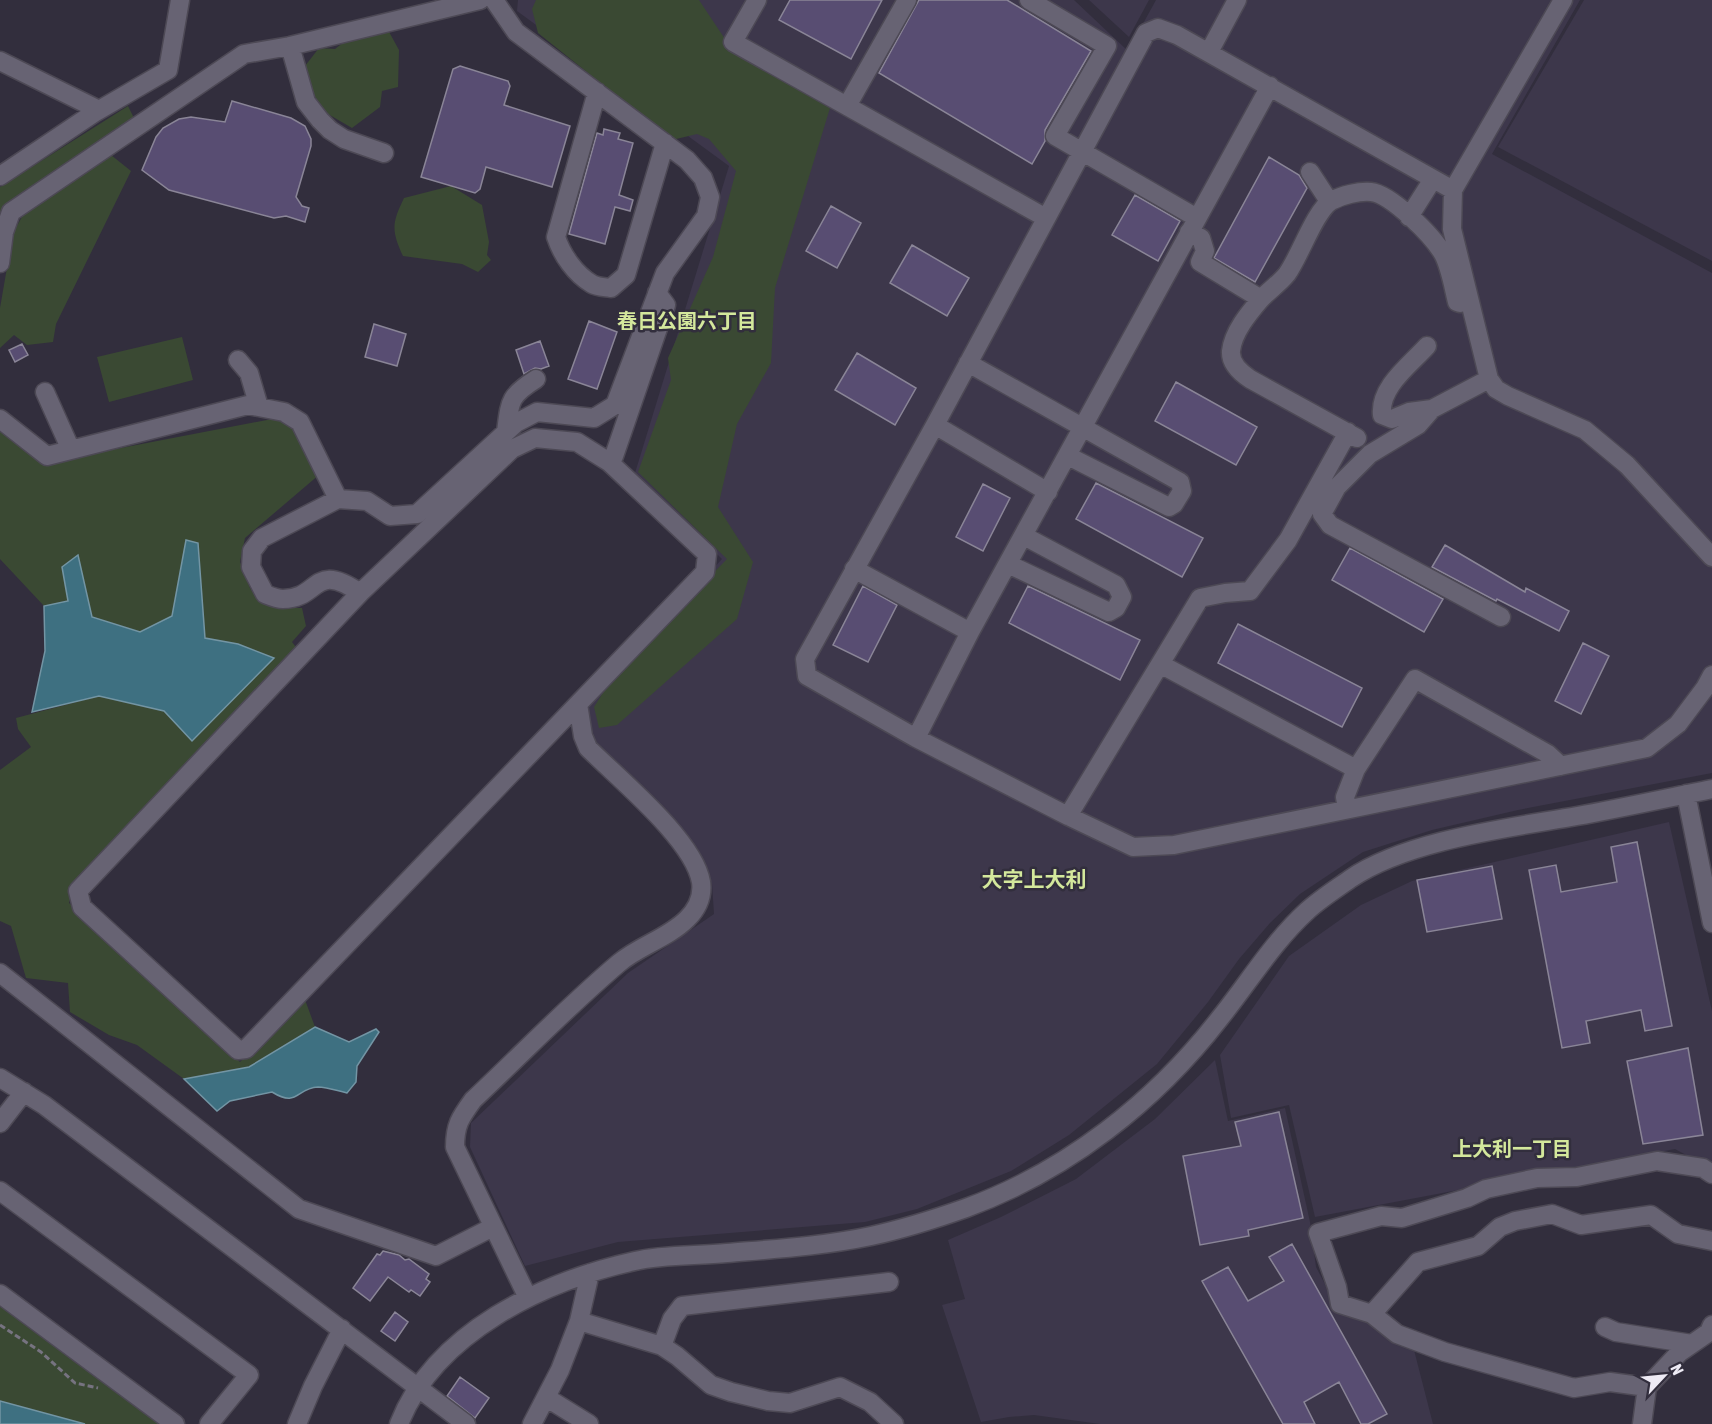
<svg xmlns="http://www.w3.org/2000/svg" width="1712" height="1424" font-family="'Asap Condensed','Noto Sans JP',sans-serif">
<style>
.built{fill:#3d374b}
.green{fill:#3a4933}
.water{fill:#3e7081;stroke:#7395a4;stroke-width:1.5}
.building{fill:#584d72;stroke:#8a8597;stroke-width:1.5}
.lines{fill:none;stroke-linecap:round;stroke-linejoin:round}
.minor-casing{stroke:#4d4955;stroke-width:21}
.path{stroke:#767380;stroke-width:3;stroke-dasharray:6 3;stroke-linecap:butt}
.minor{stroke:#676373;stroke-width:18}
.labels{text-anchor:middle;stroke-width:5;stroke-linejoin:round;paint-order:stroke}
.neighbourhood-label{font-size:20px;font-weight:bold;fill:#d4e89c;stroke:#322e3d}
.quarter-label{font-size:21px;font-weight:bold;fill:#d4e89c;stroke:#322e3d}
</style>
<rect width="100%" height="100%" fill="#322e3d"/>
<path class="built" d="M518,0H1074L1128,51L1156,0H1580L1492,154L1712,273V773L1518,810L1432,830L1363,852L1300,894L1270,923L1239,959L1208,1002L1157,1064L1069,1135L1011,1171L917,1209L865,1222L618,1242L525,1266L470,1147L471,1123L628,973L714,914L712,884L677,825L590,735L584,709L722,559L635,473L729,166L517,11Z
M1089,0H1149L1129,37Z
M1584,0H1712V261L1498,147Z
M1669,822L1712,1011V1169L1675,1149L1315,1217L1289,1105L1231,1118L1220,1055L1289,956L1361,905L1412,881Z
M1215,1060L1228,1121L1285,1108L1310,1222L1316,1267L1338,1309L1357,1316L1414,1350L1433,1424H1100L1034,1415L1009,1417L981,1422L942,1305L965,1299L948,1240L1001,1217L1076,1179L1155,1119Z"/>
<path class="green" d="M536,0H699L733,51L830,108L775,288L771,363L737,424L718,507L753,562L737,619L617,725L599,728L594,707L616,672L727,559L638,472L671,380L668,358L713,257L736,171L709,139L697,134L672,140L538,33L532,9Z
M388,30L399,50L398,87L382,91L380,107L352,128L328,114L315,97L305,66L319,48L335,49L344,42Z
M128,106L135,120L0,229V187Z
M111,155L131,171L56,324L53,342L27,345L14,335L0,348V308L13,233L23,215Z
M451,186L482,205L489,242L487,255L491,260L478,272L462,264L403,256C391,230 392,223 404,198Z
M182,337L193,380L109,402L97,357Z
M277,418L296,427L320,474L245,538L240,562L250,588L258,600L288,608H302L306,626L292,642L299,651L75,881L69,903L240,1062L304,997L315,1027L249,1067L184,1079L137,1045L109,1035L70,1012L68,983L26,978L11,926L0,921V770L31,747L18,729L16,718L99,696L164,711L238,644L205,638L198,544L187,540L172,616L140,632L92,617L62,567L68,602L44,606L0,559V426L48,462Z
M0,1302L163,1424H0Z"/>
<path class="water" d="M186,540L198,543L205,638L238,644L274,658L192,741L164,711L99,696L32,712L45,651L44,606L68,601L62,567L78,555L92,617L140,632L172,616Z
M315,1027L349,1042L376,1029L379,1032L357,1066L356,1082L347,1093C338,1091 327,1087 318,1087C296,1088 298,1108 272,1092L230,1101L217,1111L184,1079L249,1067Z
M0,1401L85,1424H0Z"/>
<path class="building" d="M790,0H882L851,59L779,20Z
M919,0H1007L1091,51L1045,130V141L1032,164L879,73Z
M460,66L508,81L510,86L504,105L570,126L552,187L486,167L480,189L475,193L421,177L453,69Z
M232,101L291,118L305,126L311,139V146L296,197L302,206L309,208L305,222L286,216L274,218L169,190L142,170L156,137L163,128L179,119L191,117L225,122Z
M604,129L620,133L618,139L633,143L619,195L633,200L630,211L615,207L605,244L569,234L597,133L603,135Z
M1269,157L1299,175L1307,188L1255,282L1214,258Z
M1135,195L1180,221L1158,261L1112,235Z
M831,206L861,223L837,268L806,251Z
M912,245L969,278L947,316L890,283Z
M589,321L617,332L597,389L568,379Z
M374,324L406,334L397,366L365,357Z
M540,341L549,366L541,369L535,368L524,374L516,350Z
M22,344L28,355L15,362L9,350Z
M857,353L916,388L895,425L835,390Z
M1176,382L1257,427L1236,465L1155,421Z
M1096,483L1203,538L1182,577L1076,519Z
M983,484L1010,498L983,551L956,537Z
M1445,545L1525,592L1526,588L1569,611L1559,631L1497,599L1496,601L1432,567Z
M1350,548L1443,599L1424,632L1332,580Z
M863,586L897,605L868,662L833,645Z
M1028,586L1140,640L1120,680L1009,623Z
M1238,624L1362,688L1342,727L1218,663Z
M1583,643L1609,656L1581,714L1555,701Z
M1637,842L1672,1026L1645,1031L1641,1010L1586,1021L1590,1043L1562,1048L1529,870L1556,865L1561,892L1617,882L1611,847Z
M1492,866L1502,919L1427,932L1417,880Z
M1688,1048L1703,1135L1643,1144L1627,1061Z
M1279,1112L1303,1218L1248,1230L1249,1236L1200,1245L1183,1156L1241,1146L1235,1122Z
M1292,1244L1387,1414L1368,1424H1361L1339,1382L1304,1402L1315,1424H1283L1202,1281L1228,1267L1248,1301L1284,1281L1269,1257Z
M383,1251L399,1255L405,1260L409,1259L429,1274L426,1279L430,1282L420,1296L411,1290L409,1292L388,1277L370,1301L353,1288L377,1254L380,1255Z
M395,1312L408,1322L395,1341L381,1331Z
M460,1377L489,1398L475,1418L447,1396Z"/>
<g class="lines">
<defs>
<path id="minor" d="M757,0L733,42L1046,218
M1029,0L1107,46L1055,136L1197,218
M1563,0L1453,190L1452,229L1489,379L1496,389L1508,396L1585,430L1627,465L1712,557
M290,46L306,102L320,120L330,130L344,139L384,153
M1209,52L1237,0
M0,61L99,110
M597,92L556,237C562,255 575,274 592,284C597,287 605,287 611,288L626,275L665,143
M847,106L907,0
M1310,172L1325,195L1331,201
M0,176L94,113L168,70L180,0
M1453,190L1177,35L1158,28L1146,33L935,425L805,659L807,676L916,738L1068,816L1133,847L1174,845L1647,748L1678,724L1705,688L1712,675
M1409,217L1433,179
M1189,232L1201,238L1205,251L1200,262L1261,299
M0,263L4,232L11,212L244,54L290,46L480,0
M1427,346C1410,365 1379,387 1382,415L1392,419L1409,412L1432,409
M238,360L249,373L259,407
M968,363L1180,482L1182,491L1174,504L1169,507L1068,456
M1489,379L1432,409L1418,425L1370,454L1337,487L1322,514L1330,525L1501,617
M45,392L71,450
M0,419L47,456L248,405L284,412L300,422L338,499L262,538L252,551L251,567L265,594C270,596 277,599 283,599C320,599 313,560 360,593L78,891L82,907L238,1050L246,1049L705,572L707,554L609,462L577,442L535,438L512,449L360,593
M935,425L1048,492
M506,432C510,401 509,396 536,379
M1357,438L1250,379C1241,373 1230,363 1231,351C1233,332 1249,313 1260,300C1268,291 1279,284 1287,274C1300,256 1315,211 1331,201C1342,195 1359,191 1371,192C1391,194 1433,236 1443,254C1450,267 1453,286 1457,302L1460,303
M609,462L614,456L666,305L657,293
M338,499L367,501L390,516L417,514L516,423L537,412L594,418L615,405L665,273L706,216L710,197L703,178L687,160L516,32L494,0
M1008,564L1109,612L1116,608L1122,597L1116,585L1024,536
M854,569L970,632
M1160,664L1356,769
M916,738L970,632L1270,86
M1686,794L1712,923
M1347,809L1345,797L1356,769L1415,679L1548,754L1561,766
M1068,816L1200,598L1225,593L1250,591L1288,540L1348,432
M0,973L299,1209L436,1256L493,1227
M0,1078L44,1105L466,1424
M0,1123L24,1092
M0,1191L249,1375L209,1424
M590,1273L579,1321L662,1346L677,1356L711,1385L731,1392L768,1401L790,1403L840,1387L870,1402L894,1424
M0,1294L175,1424
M528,1298L455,1147C455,1125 460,1118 473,1100C521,1055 568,1006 619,963C639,946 668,938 687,919C697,909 703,896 701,882C694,840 619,779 588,748L583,736L578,704
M1372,1314L1340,1304L1337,1287L1318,1233L1381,1216L1402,1218L1467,1198L1486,1189L1537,1178L1577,1177L1657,1161L1703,1168L1712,1174
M1605,1327L1616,1332L1692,1344
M662,1346L672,1319L682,1306L889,1282
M1647,1387L1610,1382L1574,1388L1445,1352L1397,1334L1372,1314L1418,1262L1478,1246L1500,1227L1515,1221L1552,1214L1581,1225L1651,1215L1678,1234L1712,1241
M547,1398L589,1424
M297,1424L313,1386L342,1329
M399,1424C435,1332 544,1281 635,1261C664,1254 697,1256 727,1253C774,1249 824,1246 871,1236C903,1229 935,1219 966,1208C1067,1171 1155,1102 1220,1018C1249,982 1273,942 1307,911C1320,899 1336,889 1350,879C1407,840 1509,828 1577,816C1622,808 1667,798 1712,789
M532,1424L560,1370L579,1321
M1642,1424L1647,1387L1679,1353L1709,1332L1712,1325"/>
</defs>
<use href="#minor" class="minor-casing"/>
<path class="path" d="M0,1325L41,1352L75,1383L98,1388"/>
<use href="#minor" class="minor"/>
</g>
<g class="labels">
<g class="neighbourhood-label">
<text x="687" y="328">春日公園六丁目</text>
<text x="1512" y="1156">上大利一丁目</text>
</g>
<g class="quarter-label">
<text x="1034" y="887">大字上大利</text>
</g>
</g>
<g transform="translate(1664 1376) rotate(64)" stroke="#322e3d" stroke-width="4.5" paint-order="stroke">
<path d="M0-4.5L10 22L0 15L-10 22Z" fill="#eeebf5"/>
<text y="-9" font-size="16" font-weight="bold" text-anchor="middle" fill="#eeebf5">N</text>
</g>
</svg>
